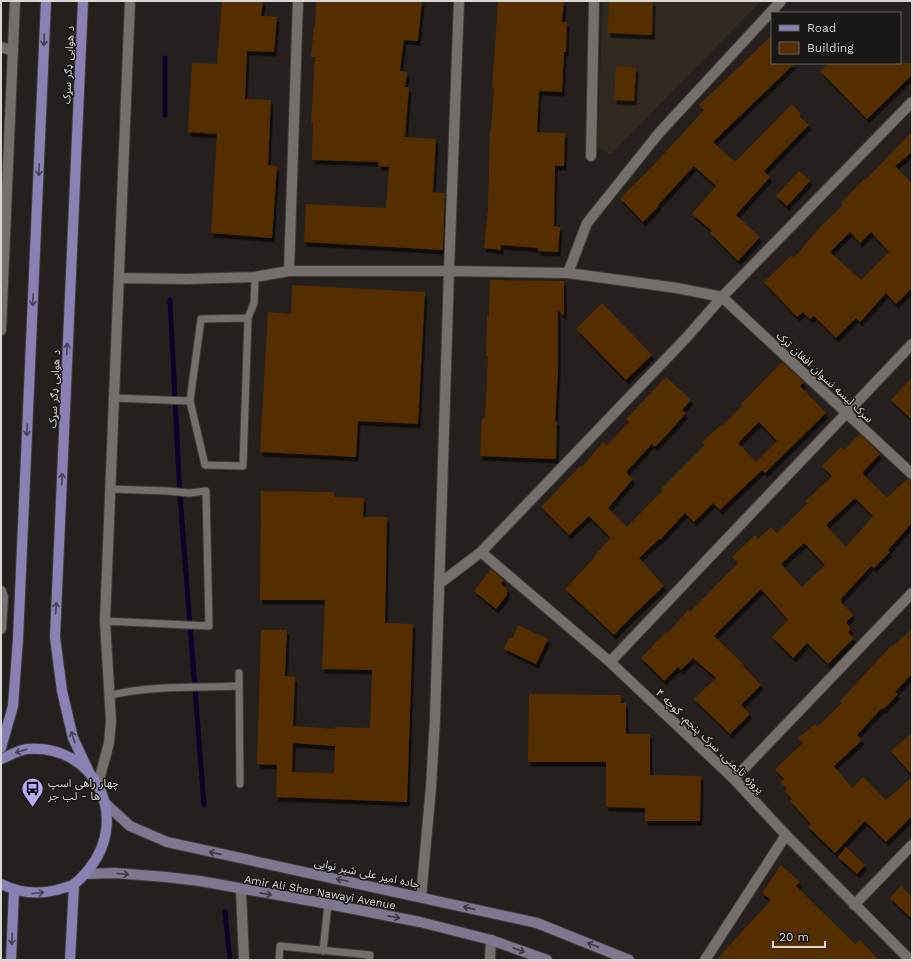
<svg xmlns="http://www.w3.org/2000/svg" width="913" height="961" font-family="'Work Sans','Noto Sans Arabic',sans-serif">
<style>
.built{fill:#312820}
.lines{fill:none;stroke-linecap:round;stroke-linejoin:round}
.stream{stroke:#0d0129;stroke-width:5}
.building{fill:#542d00;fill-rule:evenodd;filter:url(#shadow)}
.lane-casing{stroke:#3f3b38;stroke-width:9}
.street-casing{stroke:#3f3b38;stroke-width:12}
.secondary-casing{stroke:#3f3b38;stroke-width:12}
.primary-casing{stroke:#3f3b38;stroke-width:12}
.lane{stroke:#746f6b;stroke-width:7}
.street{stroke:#746f6b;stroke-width:10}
.secondary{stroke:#7f7790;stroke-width:10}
.primary{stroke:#8a80b4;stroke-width:10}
.oneway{stroke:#474154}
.oneway2{stroke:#3e393f}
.labels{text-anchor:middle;stroke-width:3;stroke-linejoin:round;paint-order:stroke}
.street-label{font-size:11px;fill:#d9d6d3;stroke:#1b1714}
.poi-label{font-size:11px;fill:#d9d6d3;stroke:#1b1714;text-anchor:start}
</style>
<defs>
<filter id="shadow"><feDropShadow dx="2.5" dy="4.5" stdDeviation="0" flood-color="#0009"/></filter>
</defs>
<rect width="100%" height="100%" fill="#25201d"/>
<path class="built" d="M603,1H761L611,154L597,147Z"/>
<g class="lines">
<path class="stream" d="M165,115V58
M170,300L180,496L204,805
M225,912L230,960"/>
</g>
<path class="building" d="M222,1H263L261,16L277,17L274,52L247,51L245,99L271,100L268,165L277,166L272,238L211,233L217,134L188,132L192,63L217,64Z
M316,1H422L418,41L404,40L400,71L407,72L405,87H409L405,137L436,139L433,192L445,193L443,250L304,242L306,204L386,208L389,167L378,166L379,162L312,160L313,123H311L315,57H311L314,27H315Z
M498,1H564L562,22H567L566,52H564L562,92L539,91L537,132L565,133L564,166H555L554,226L560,227L558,252L538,251V248L501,245V250L484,248L488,210L490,130H491L494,89H492Z
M609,1H653L652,35L608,33Z
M772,35V63H795L713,142L735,162L792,104L801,114L799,116L809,125L764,171L770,177L736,215L760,237L738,261L710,233L712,231L692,214L716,186L694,166L658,205L659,206L643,222L620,198L649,170L704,110L699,105Z
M829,63H912V75L867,119L820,71Z
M616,66L636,68L634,101L614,100Z
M912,132V152L895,166L912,183V288L896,304L886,293L860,322L856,318L836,338L814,316L810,319L803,312L797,317L764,282L791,256L794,258L822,225L843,205L841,203L864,179L865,180ZM850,232L860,243L871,232L889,252L861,280L830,252Z
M799,171L810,181L787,206L776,196Z
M490,280L564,281V316L558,310V372L555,421H557L556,459L480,456L482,418H485L488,357L486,356L487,316H489Z
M292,285L425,292L418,424L358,421L356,457L260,452L268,312L291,314Z
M602,303L652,355L626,380L576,329Z
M782,362L804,382L800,386L826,413L765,473L762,470L720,510L713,503L694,522L685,513L660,540L659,539L639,558L664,586L631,617L614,635L565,589L595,557L594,556L611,538L589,516L569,535L541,507L580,466L582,467L603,442L607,445L629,422L626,419L666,377L691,400L682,410L686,413L671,430L655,447L652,444L626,472L633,479L608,508L627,527L662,491L661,489L705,445L702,442L721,425L722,426L742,406L741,404ZM759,422L777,441L756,462L738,443Z
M912,377V420L891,400Z
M860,434L880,454L862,473L887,498L907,479L912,480V523L888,550L890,552L874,568L871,566L840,600L842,601L841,602L853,615L846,622L851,629L848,632L854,638L828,664L807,643L793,658L772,637L788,620L761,589L714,636L744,665L743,666L761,685L741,705L750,714L730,734L694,699L716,678L693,658L681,670L678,667L664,681L641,658L666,632L668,633L688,610L690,612L738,563L732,557L755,535L758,539L771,527L777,533L808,503L806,501L832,476L822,466L841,447L844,450ZM855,498L873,516L846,547L826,525ZM804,543L825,565L802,587L781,564Z
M261,491L334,492V497L364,498L363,517H387L385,623L413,624L407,802L276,797L277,765L257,764L261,630H287L285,676L295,677L293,726L335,729V727L370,728L372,670L322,669L325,600H260ZM293,743L335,746L334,773L292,772Z
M491,569L504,580L501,584L507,589V595L496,609L474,591Z
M518,625L548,639L536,664L504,649L509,638H513Z
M912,629V674L895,692L898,694L884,709L882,708L857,735L862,740L834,766L852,788L863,777L886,800L912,777V816L886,842L865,821L835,853L808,827L811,824L790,801L792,799L785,791L787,789L780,783L784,779L775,769L803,743L798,738L815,724L817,727L842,703L840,701L892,645L893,646Z
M529,694L621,695V703H626V734H650V775L701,776L700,821H645V808L606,807V762H528Z
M912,733V775L891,751Z
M846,847L865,865L857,874L838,857Z
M781,865L800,882L796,886L855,944L860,940L879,960H716L771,900L762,893Z
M901,886L912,897V919L890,898Z"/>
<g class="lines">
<defs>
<path id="lane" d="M248,318L243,466L205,465L190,401L201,319Z
M248,318L254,303L255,277
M114,398L190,401
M105,621L209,626L206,491L189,493L168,491L110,489
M239,673L240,784
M111,695C153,685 196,688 239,686
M323,951L328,904
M279,960L280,946L370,955L369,960"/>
<path id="street" d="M1,47L13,51
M591,156L594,1
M289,271L298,1
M568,273L587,223L659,133L781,1
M119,278L187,279L255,277L289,271H449L568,273L677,288L722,297L912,474
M1,330L15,1
M481,552L610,662L734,779L786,835L910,960
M439,584L481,552L687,337L722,297L912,102
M1,591L3,597L1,629
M610,662L912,344
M734,779L912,593
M98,784L109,743L111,721L105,621L130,1
M241,890L244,960
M421,897L431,787L435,719L449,271L459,1
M854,905L912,845
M490,960L491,940
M705,960L786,835"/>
<path id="secondary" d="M105,803L130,826L167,842L537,923L629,960
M85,874L115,873L166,877L200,881L328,904L420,922L491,940L547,960"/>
<path id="primary" d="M83,1L55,637L62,691L73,738L89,772
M1,748L13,706L18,639L46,1
M1,759C9,756 18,750 27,749C94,743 131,817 89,869C85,874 80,880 74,884C70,887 62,888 57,890C37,895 19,893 1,884
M11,960L14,890
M70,960L74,885"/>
</defs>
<use href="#lane" class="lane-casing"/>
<use href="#street" class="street-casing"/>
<use href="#secondary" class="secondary-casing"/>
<use href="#primary" class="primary-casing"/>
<use href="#lane" class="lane"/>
<use href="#street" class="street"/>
<use href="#secondary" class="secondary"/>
<use href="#primary" class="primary"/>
</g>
<defs><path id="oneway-shaft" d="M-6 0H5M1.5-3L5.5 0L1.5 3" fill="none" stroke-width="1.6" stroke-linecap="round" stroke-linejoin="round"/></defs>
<g class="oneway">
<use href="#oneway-shaft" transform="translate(44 40) rotate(92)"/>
<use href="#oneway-shaft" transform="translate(39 170) rotate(92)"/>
<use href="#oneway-shaft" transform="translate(33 300) rotate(92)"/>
<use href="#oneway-shaft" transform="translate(67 349) rotate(-87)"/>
<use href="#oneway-shaft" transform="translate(27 430) rotate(92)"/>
<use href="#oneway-shaft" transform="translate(62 479) rotate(-87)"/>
<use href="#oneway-shaft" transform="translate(56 608) rotate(-87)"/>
<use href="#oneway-shaft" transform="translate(73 737) rotate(-108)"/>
<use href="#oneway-shaft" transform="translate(21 751) rotate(163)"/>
<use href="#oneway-shaft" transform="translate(38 893) rotate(-5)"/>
<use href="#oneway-shaft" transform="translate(12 939) rotate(92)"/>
</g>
<g class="oneway2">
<use href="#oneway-shaft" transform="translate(215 853) rotate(-168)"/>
<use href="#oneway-shaft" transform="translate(123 874) rotate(5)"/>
<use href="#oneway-shaft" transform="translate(342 880) rotate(-168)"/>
<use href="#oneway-shaft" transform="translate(266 894) rotate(10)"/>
<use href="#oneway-shaft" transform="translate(469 908) rotate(-167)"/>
<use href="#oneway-shaft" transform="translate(394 917) rotate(11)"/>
<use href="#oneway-shaft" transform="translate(593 945) rotate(-158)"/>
<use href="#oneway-shaft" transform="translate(519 950) rotate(20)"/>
</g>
<defs>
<symbol id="bus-pin" viewBox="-11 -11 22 30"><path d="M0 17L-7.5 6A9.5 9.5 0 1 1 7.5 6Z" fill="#b6acf8" stroke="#1b1714"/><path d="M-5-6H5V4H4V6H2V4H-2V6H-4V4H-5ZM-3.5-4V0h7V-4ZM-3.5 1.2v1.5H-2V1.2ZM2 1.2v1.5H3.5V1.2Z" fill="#111"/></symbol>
</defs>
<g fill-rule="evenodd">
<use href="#bus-pin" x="20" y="776" width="25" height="34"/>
</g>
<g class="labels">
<g class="street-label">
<text transform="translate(68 65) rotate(-87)" y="4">د هوایی ډګر سړک</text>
<text transform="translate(825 377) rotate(43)" y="4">سرک لیسه نسوان افغان‌ ترک</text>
<text transform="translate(54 389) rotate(-87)" y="4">د هوایی ډګر سړک</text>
<text transform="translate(710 741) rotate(44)" y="4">پروژه تایمنی، سرک پنجم، کوچه ۴</text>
<text transform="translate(367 873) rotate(12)" y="4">جاده امیر علی شیر نوایی</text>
<text transform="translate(320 892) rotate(10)" y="4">Amir Ali Sher Nawayi Avenue</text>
</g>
<g class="poi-label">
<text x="48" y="787">چهار راهی اسپ<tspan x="48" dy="13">ها - لب جر</tspan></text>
</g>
</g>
<rect width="913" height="961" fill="none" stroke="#d9d6d3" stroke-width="4"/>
<rect x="771" y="12" width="130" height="52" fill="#1b1714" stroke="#676360"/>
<rect x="779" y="25" width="20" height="6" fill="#8a80b4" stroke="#676360"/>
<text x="807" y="32" font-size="12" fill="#d9d6d3">Road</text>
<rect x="779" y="42" width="20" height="12" fill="#542d00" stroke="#676360"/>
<text x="807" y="52" font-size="12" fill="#d9d6d3">Building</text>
<path d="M773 941v6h52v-6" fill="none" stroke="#d9d6d3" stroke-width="2"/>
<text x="779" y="941" font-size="12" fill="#d9d6d3" stroke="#1b1714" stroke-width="3" paint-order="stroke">20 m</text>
</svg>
